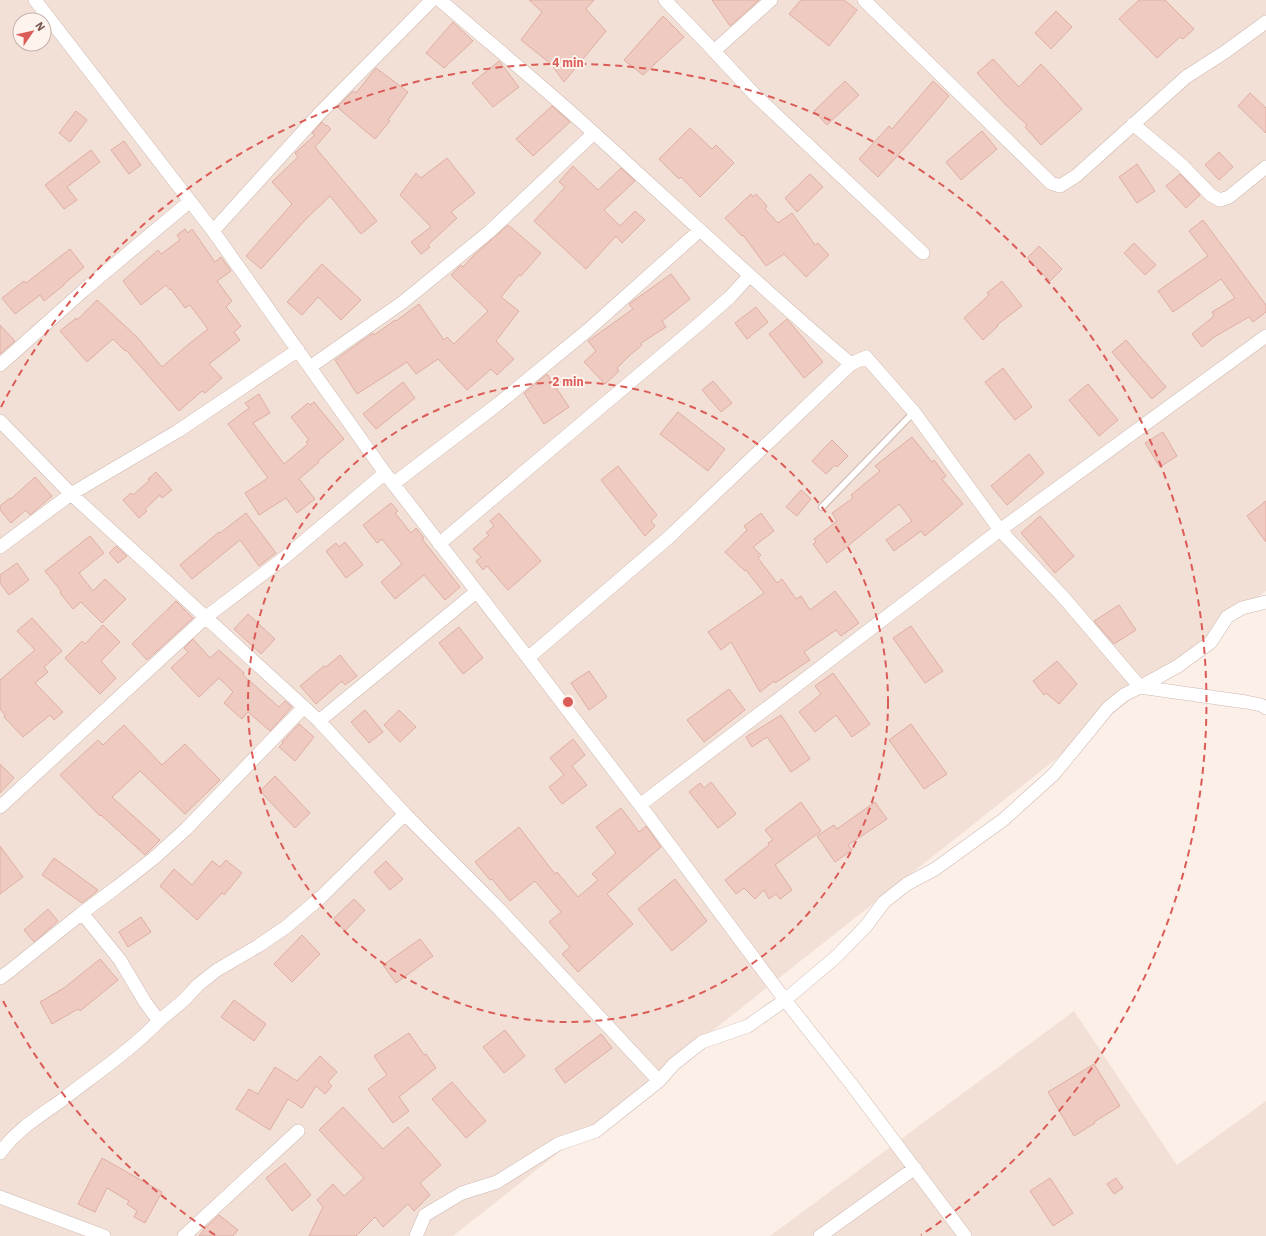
<svg xmlns="http://www.w3.org/2000/svg" width="1266" height="1236" font-family="'IBM Plex Sans',sans-serif">
<style>
.residential{fill:#f2e0d6;fill-rule:evenodd}
.building{fill:#eecac1;stroke:#dfaea2}
.lines{fill:none;stroke-linecap:round;stroke-linejoin:round}
.service-casing{stroke:#ceb8b1;stroke-width:8}
.minor-casing{stroke:#ceb8b1;stroke-width:14}
.service{stroke:#fff;stroke-width:6}
.minor{stroke:#fff;stroke-width:13}
.ring{fill:none;stroke:#db5b56;stroke-width:2;stroke-dasharray:7 5}
.centre{fill:#db5b56;stroke:#fef4ed;stroke-width:2}
.ring-label{font-size:12px;text-anchor:middle;font-weight:bold;fill:#db5b56;stroke:#fef4ed;stroke-width:4;stroke-linejoin:round;paint-order:stroke}
</style>
<rect width="100%" height="100%" fill="#fbefe7"/>
<path class="residential" d="M0,0H1266V591L1099,725L453,1236H0ZM20,20H44V44H20Z
M1074,1011L1177,1165L1266,1101V1236H770Z"/>
<path class="building" d="M529,0H594L586,9L606,31L564,82L551,64L521,40L542,12Z
M712,0H759L730,26Z
M801,0H844L857,10L829,46L789,14Z
M1139,0H1165L1194,29L1183,39L1180,37L1157,58L1119,19Z
M1056,11L1072,27L1051,49L1035,33Z
M663,16L684,37L643,75L624,60Z
M453,22L473,41L444,68L426,53Z
M993,59L1019,87L1041,64L1058,82L1082,109L1041,145L1025,127L1027,125L1004,103L977,73Z
M499,61L519,87L493,107L472,83Z
M376,68L408,92L388,120L390,121L375,139L337,107L353,91L356,93Z
M845,81L859,95L827,125L814,111Z
M933,81L949,96L908,144L878,177L859,159L889,126L892,129Z
M1250,93L1266,108V133L1238,106Z
M552,106L570,122L533,156L516,139Z
M76,111L87,120L70,142L59,133Z
M322,122L326,126L327,125L331,129L315,147L377,221L361,234L330,196L306,219L261,269L246,256L292,204L272,182L298,157L295,153L315,135L312,133Z
M690,128L712,149L716,145L734,163L700,197L681,177L679,179L659,159Z
M982,131L997,149L961,180L946,162Z
M124,141L141,165L129,174L111,150Z
M91,150L100,162L67,187L77,200L64,209L45,185Z
M1219,152L1233,167L1219,180L1205,165Z
M447,158L475,193L451,212L457,218L428,245L430,247L421,254L411,242L431,227L400,195L416,173L421,178Z
M1137,164L1155,191L1137,203L1119,177Z
M573,166L598,190L621,168L635,181L604,210L620,226L635,211L645,220L622,243L616,236L586,269L534,221L565,187L559,182Z
M810,174L823,187L797,212L785,198Z
M1180,174L1200,195L1186,208L1166,186Z
M751,194L753,197L756,194L767,206L765,209L778,223L792,213L815,245L818,243L829,255L806,277L784,254L766,266L743,235L742,236L725,218Z
M1203,220L1266,305V312L1253,322L1249,317L1214,337L1202,347L1192,334L1214,316L1212,312L1235,298L1221,279L1173,312L1158,291L1208,256L1189,231Z
M508,225L541,253L521,276L519,275L501,297L519,311L496,341L514,359L497,375L491,369L467,390L438,359L416,374L407,362L357,394L335,360L373,333L374,335L395,320L396,321L419,304L444,340L447,337L454,344L488,311L451,275L461,265L463,267L473,256Z
M185,229L188,233L192,229L215,262L221,257L231,271L217,281L232,301L226,307L241,326L234,332L240,340L209,364L222,378L205,393L202,391L179,411L126,350L125,351L113,339L87,362L60,331L76,318L77,320L97,300L137,337L162,367L190,343L208,329L190,305L185,308L171,289L170,290L166,285L141,305L123,281L158,250L161,254L180,240L177,235Z
M1134,243L1156,265L1145,275L1124,253Z
M1039,246L1062,269L1050,281L1027,258Z
M70,249L84,267L64,284V285L44,301L40,295L15,314L2,298L24,281L26,283Z
M322,264L361,300L341,320L318,297L302,315L287,302Z
M671,274L690,299L662,321L666,327L641,343L642,345L629,356L617,368L619,371L605,384L584,362L596,351L588,341L633,309L629,304Z
M1002,281L1022,306L997,325L998,326L983,340L964,318L989,295L987,293Z
M756,307L768,322L747,339L735,323Z
M787,319L823,362L804,378L769,334Z
M0,325L15,341L0,354Z
M1126,340L1166,387L1152,399L1112,352Z
M1003,368L1032,407L1015,420L985,382Z
M547,374L569,407L544,424L524,393Z
M713,381L732,403L721,412L702,390Z
M403,382L415,398L376,429L363,414Z
M1088,384L1118,420L1099,436L1069,400Z
M259,394L270,413L253,423L284,464L308,444L306,442L309,440L291,417L308,403L310,405L314,402L344,439L318,461L319,462L299,479L315,499L297,513L286,498L259,515L245,493L268,478L228,424L249,408L245,403Z
M678,412L725,449L708,471L660,434Z
M1163,432L1177,456L1160,467L1145,443Z
M912,437L932,462L934,460L946,476L942,479L963,504L925,536L921,531L894,551L886,540L912,521L899,504L827,563L813,544L816,542L814,539L837,521L832,513L853,498L851,495L880,471L875,466Z
M832,440L848,456L837,467L835,465L826,474L812,461Z
M1029,454L1044,473L1007,505L991,486Z
M618,466L657,515L651,521L655,526L645,536L601,480Z
M156,472L172,490L162,498L160,495L145,509L147,511L139,518L123,500L131,493L133,495L150,480L148,479Z
M35,477L52,496L30,515L26,510L11,523L0,510V506L10,498L11,499Z
M801,490L811,499L797,516L786,507Z
M1266,501V542L1247,516Z
M391,503L398,511L395,513L411,533L416,528L424,538L422,539L460,587L445,600L424,575L395,599L381,582L402,564L382,539L377,543L363,525Z
M246,513L276,553L259,566L240,540L192,579L180,565L219,532L220,533Z
M499,513L541,561L508,590L487,566L483,570L476,561L481,557L473,549L489,535L486,533L494,526L490,521Z
M761,513L774,531L753,547L761,555L758,558L777,583L782,579L796,599L801,596L810,610L835,591L859,623L841,636L836,630L804,652L810,660L775,683L774,681L760,692L731,642L721,650L708,632L764,593L746,570L745,571L725,552L747,530L744,526Z
M1040,516L1074,556L1055,573L1021,533Z
M90,536L104,553L79,573L93,591L105,579L126,599L102,623L81,602L73,609L60,593L61,591L45,571Z
M345,542L363,565L346,578L326,551L336,543L339,547Z
M116,546L127,556L118,563L109,553Z
M17,563L29,580L9,595L0,583V575Z
M176,601L193,618L147,660L132,644Z
M1119,605L1136,630L1114,644L1094,621Z
M248,614L275,639L261,654L234,629Z
M32,618L62,651L44,667L48,672L35,683L63,712L54,720L50,715L23,737L4,717L5,715L0,709V680L35,650L17,631Z
M103,625L120,642L101,661L116,678L100,694L65,658L82,641L85,644Z
M911,626L943,671L925,683L893,638Z
M459,627L483,658L463,674L439,643Z
M193,639L210,658L219,650L244,673L243,675L279,707L285,701L292,707L270,731L248,712L242,719L224,703L233,692L219,678L199,697L171,668L188,652L184,648Z
M340,655L357,676L345,685L342,681L316,704L300,686L324,666L326,667Z
M1057,661L1077,684L1059,704L1046,693L1044,695L1033,681Z
M589,671L607,697L589,710L571,683Z
M833,673L870,724L852,737L836,715L815,732L799,712L821,694L815,686Z
M729,689L745,710L704,742L687,720Z
M365,710L383,732L369,743L351,722Z
M399,710L416,727L400,742L384,725Z
M781,715L810,759L791,772L767,737L752,747L746,737Z
M299,724L314,737L295,761L279,747L283,743L282,742Z
M911,724L947,774L924,789L889,740Z
M124,725L162,765L185,744L220,780L185,814L140,771L112,797L160,840L145,855L101,815L100,816L60,775L98,740L103,745Z
M573,739L585,755L572,766L587,785L562,804L549,787L564,775L550,758Z
M0,764L14,778L0,793Z
M275,776L310,813L295,828L260,791Z
M711,782L736,814L718,828L689,792L700,783L704,788Z
M801,802L821,831L775,865L792,890L780,899L776,894L769,899L764,890L755,899L744,888L736,894L725,880L769,845L768,843L773,840L765,830Z
M875,802L887,819L848,845L852,850L835,862L817,836L834,825L837,829Z
M621,808L639,832L646,826L661,847L607,894L633,924L578,972L562,954L570,947L549,922L561,912L535,881L510,901L492,879L490,880L475,862L519,827L555,874L557,872L578,897L598,880L592,874L616,853L596,827Z
M0,846L23,877L0,894Z
M54,858L98,890L95,893L82,903L42,875Z
M226,860L242,873L224,895L222,893L197,920L160,886L174,869L192,885L212,861L220,867Z
M386,861L403,879L390,890L374,872Z
M675,879L707,921L672,951L638,909Z
M354,899L365,910L345,931L333,919Z
M48,909L58,921L34,942L24,930Z
M141,917L151,932L128,947L119,932Z
M302,935L320,954L292,982L274,964Z
M420,939L433,956L396,983L383,965Z
M100,959L118,980L80,1011L78,1009L52,1024L40,1002L64,988Z
M234,1000L266,1024L254,1041L221,1017Z
M505,1030L525,1056L504,1073L483,1047Z
M409,1033L424,1055L426,1054L436,1068L399,1097L409,1111L393,1123L368,1089L387,1075L374,1056Z
M601,1034L612,1048L565,1083L555,1069Z
M320,1056L337,1072L328,1082L332,1086L325,1094L316,1086L302,1108L288,1099L270,1130L236,1109L249,1089L258,1094L275,1067L297,1081Z
M1094,1064L1120,1106L1094,1122L1095,1123L1074,1136L1048,1092Z
M452,1082L486,1121L466,1138L432,1099Z
M343,1107L383,1149L408,1127L441,1165L420,1183L430,1195L414,1211L408,1204L383,1227L375,1217L356,1236H309L323,1207L317,1200L333,1184L344,1196L364,1178L319,1130Z
M102,1158L162,1192L145,1223L134,1217L137,1211L127,1204L129,1201L107,1188L95,1212L78,1204Z
M285,1163L311,1195L292,1211L266,1178Z
M1050,1178L1073,1213L1053,1226L1030,1191Z
M1116,1178L1123,1188L1114,1194L1107,1184Z
M219,1215L238,1230L233,1236H199L206,1227Z"/>
<g class="lines">
<defs>
<path id="service" d="M822,507L914,412"/>
<path id="minor" d="M35,0L213,231L319,114L432,0
M440,0C492,45 545,88 595,134C680,211 763,290 851,364
M665,0L714,51L771,0
M864,0L1051,183L1060,186L1076,176L1186,77L1225,52L1266,22
M714,51L755,95L923,253
M1133,124L1182,165L1211,195L1220,200L1229,197L1266,167
M213,231L385,473L528,658L667,539L851,364L866,357L914,412L1000,530L1065,599L1140,687L1124,695L1108,708L1054,774L1003,820L935,869L907,884L884,902L866,926L837,956L785,1000L852,1085L965,1236
M0,365L84,290L189,202
M310,367L403,302L489,232L594,133
M0,421L71,494L319,721L405,814L500,910L659,1081L674,1064L702,1042L748,1026L785,1000L640,805L528,658
M393,484L498,404L588,330L699,231
M439,544L705,319L730,297L750,275
M0,547L71,494L178,431L298,350
M1140,687L1178,666L1211,642L1227,617L1242,608L1266,602
M1140,687L1246,702L1261,705L1266,708
M319,721L476,592
M640,805L1000,530L1266,336
M0,807L206,617L284,558L385,473
M0,978L11,970L82,913
M159,1021L184,1000L198,985L217,970L258,946L286,927L320,898L405,814
M0,1153C16,1130 40,1116 62,1100C95,1074 130,1051 159,1021L145,1002L120,960L82,913L117,887L154,858L186,829L304,707
M0,1197L104,1236
M184,1236L298,1131
M416,1236L425,1215L462,1193L497,1182L558,1144L596,1131L659,1081
M820,1236L915,1168"/>
</defs>
<use href="#service" class="service-casing"/>
<use href="#minor" class="minor-casing"/>
<use href="#service" class="service"/>
<use href="#minor" class="minor"/>
</g>
<g class="ring">
<circle cx="568" cy="702" r="320"/>
<path d="M215 1235A639 639 0 0 1 1 997M1 407A639 639 0 1 1 921 1235"/>
</g>
<circle cx="568" cy="702" r="6" class="centre"/>
<g class="ring-label">
<text x="568" y="67">4 min</text>
<text x="568" y="386">2 min</text>
</g>
<g transform="translate(32 32) rotate(56)"><circle r="19" fill="#fef4ed" stroke="#c6b4ad"/>
<path d="M0-3L7 15L0 10L-7 15Z" fill="#db5b56"/>
<text y="-6" font-size="11" font-weight="bold" text-anchor="middle" fill="#72544d">N</text>
</g>
</svg>
